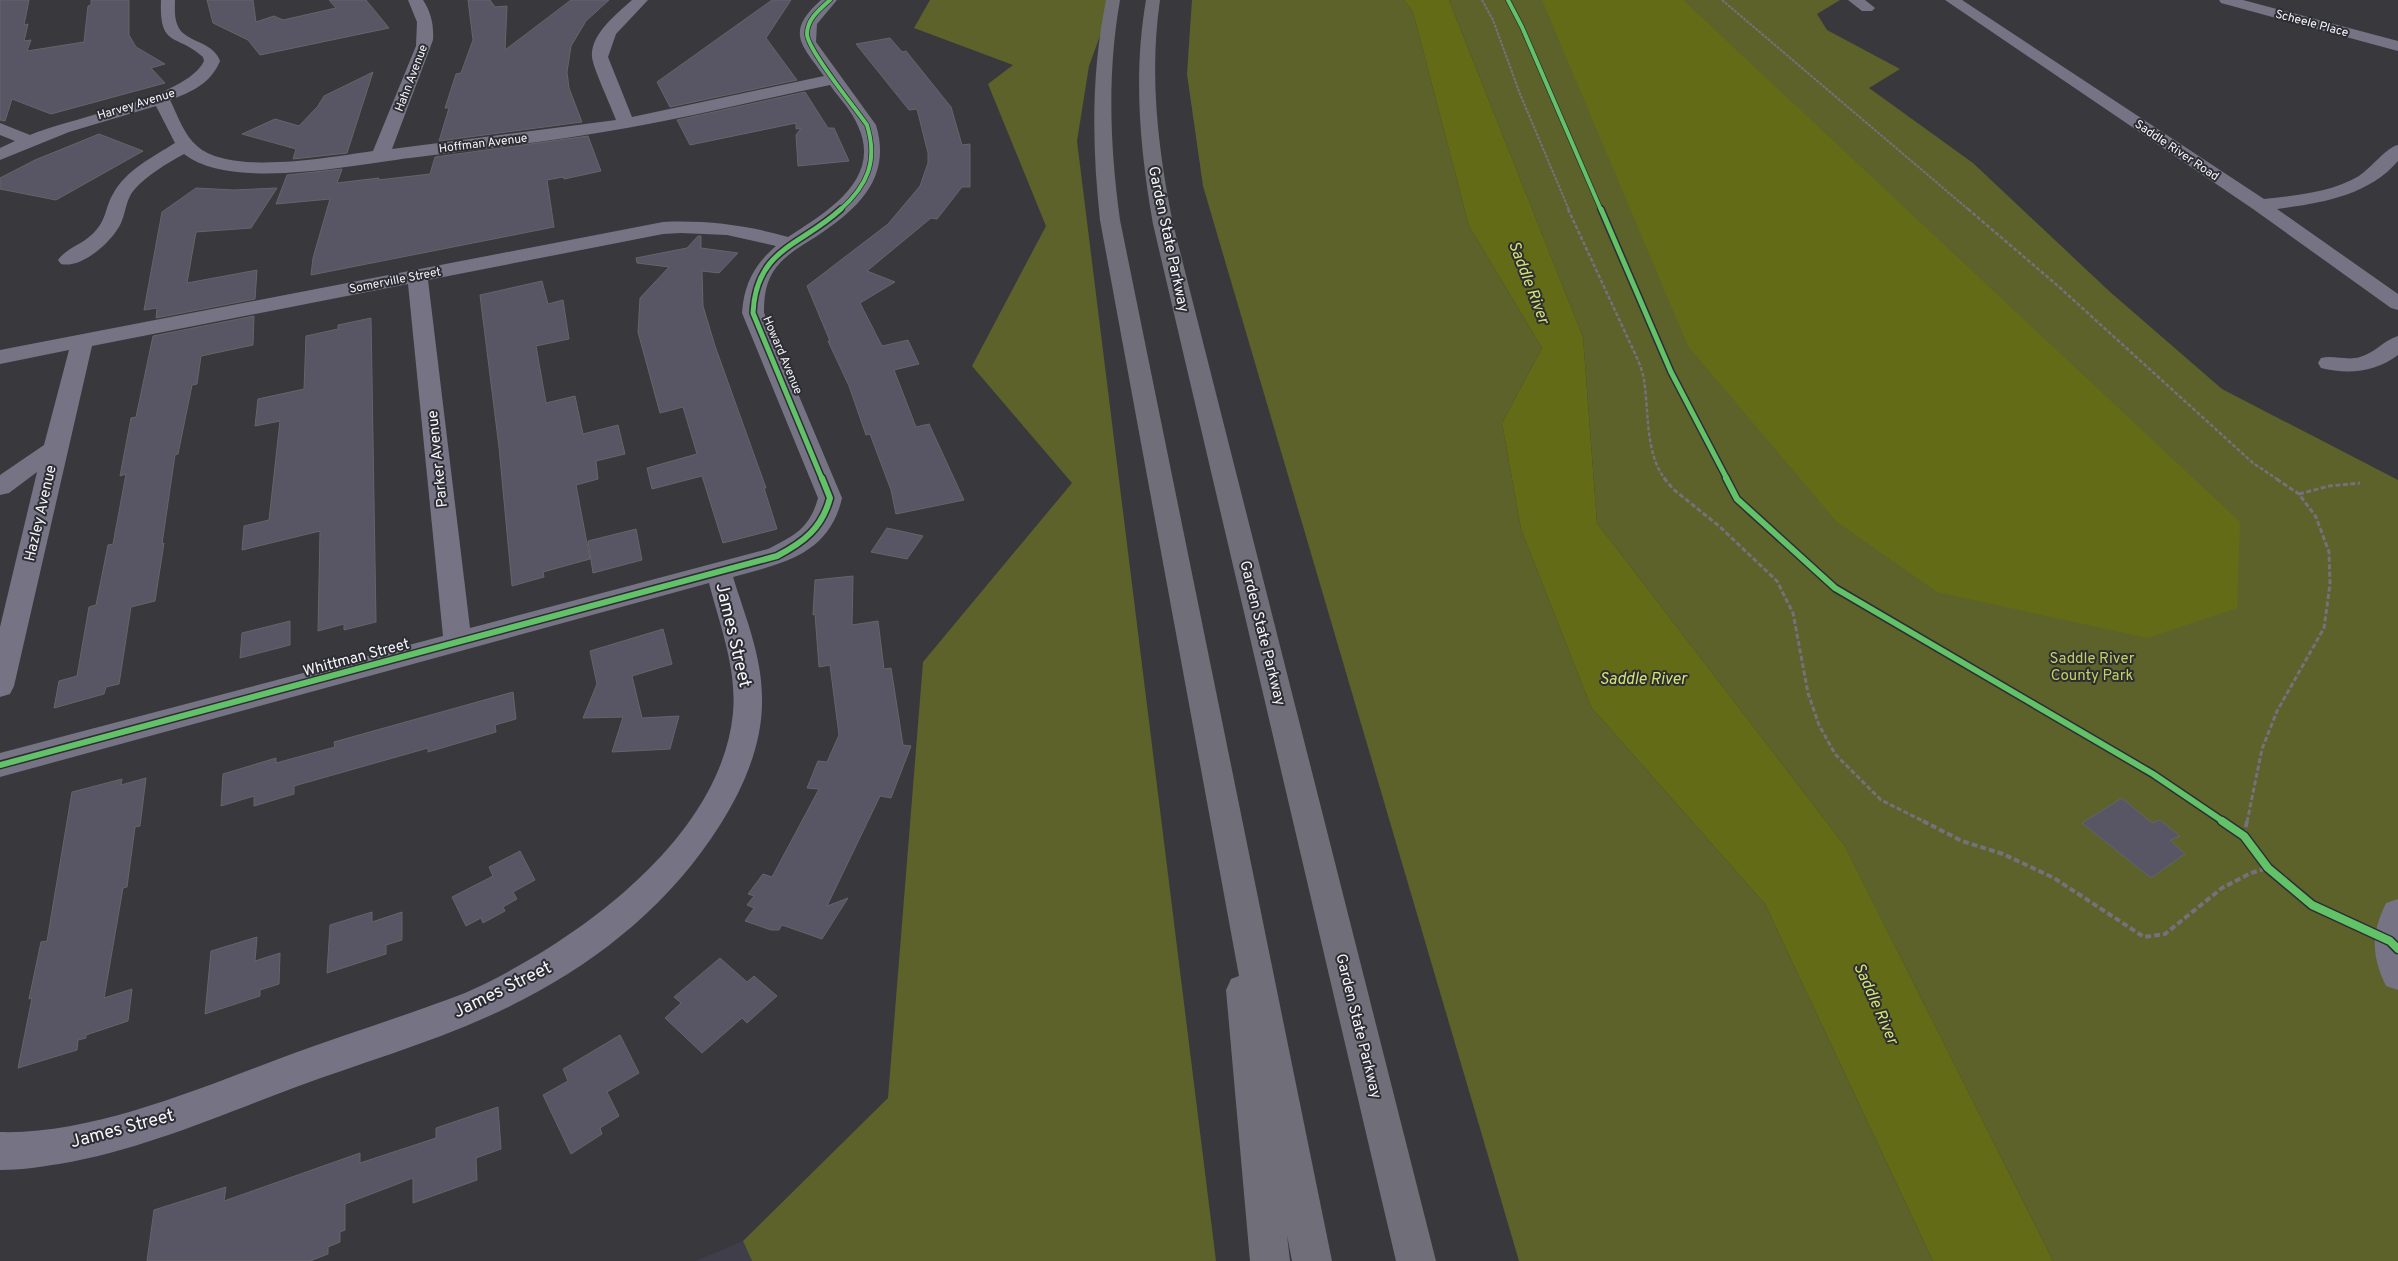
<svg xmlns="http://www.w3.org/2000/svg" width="2398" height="1261" font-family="Overpass,sans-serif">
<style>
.built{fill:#403e4b}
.green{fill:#5c622a}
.water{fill:#646b16}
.building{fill:#585565;stroke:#656568}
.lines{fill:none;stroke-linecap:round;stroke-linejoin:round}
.path-far3{stroke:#73727b;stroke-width:2;stroke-dasharray:3 1;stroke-linecap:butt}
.path-far2{stroke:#73727b;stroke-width:2.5;stroke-dasharray:4 2;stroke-linecap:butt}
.path-far1{stroke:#73727b;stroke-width:3;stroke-dasharray:5 2.5;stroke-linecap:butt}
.path{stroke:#73727b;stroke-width:4;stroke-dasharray:6 3;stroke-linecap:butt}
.minor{fill:#767484;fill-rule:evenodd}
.highway{fill:#706f79;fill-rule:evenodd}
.cycleway-far3-casing{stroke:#2d2d34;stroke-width:5.5}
.cycleway-far2-casing{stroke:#2d2d34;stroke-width:8}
.cycleway-far1-casing{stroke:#2d2d34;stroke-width:9}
.cycleway-casing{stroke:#2d2d34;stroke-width:11}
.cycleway-far3{stroke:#61c268;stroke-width:4}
.cycleway-far2{stroke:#61c268;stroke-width:5}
.cycleway-far1{stroke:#61c268;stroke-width:6}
.cycleway{stroke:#61c268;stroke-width:8}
.labels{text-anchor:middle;stroke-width:4;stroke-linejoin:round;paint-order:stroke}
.far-street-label{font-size:12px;fill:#f4f4f9;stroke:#2d2d34}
.street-label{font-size:15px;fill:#f4f4f9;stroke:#2d2d34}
.park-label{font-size:15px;fill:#c4d15d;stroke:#2d2d34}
.water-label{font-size:16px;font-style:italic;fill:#d6e470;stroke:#2d2d34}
.near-street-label{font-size:18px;fill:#f4f4f9;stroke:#2d2d34}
</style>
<rect width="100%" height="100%" fill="#39393d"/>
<path class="built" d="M743,1241L752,1261H696Z"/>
<path class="green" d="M930,0H1113L1089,66L1077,141L1216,1261H752L743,1241L888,1098L923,662L1072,483L972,366L1046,226L988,84L1013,65L914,28Z
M1192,0H1404L1413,12L1469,226L1542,348L1502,423L1521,529L1591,707L1765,904L1933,1261H1519L1203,186L1187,74Z
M1449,0H1840L1817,14L1827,30L1900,69L1869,88L1973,163L2109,291L2222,389L2398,480V1261H2053L1845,846L1597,523L1583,337Z"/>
<path class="water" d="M1404,0H1449L1583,337L1597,523L1845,846L2053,1261H1933L1765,904L1591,707L1521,529L1502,423L1542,348L1469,226L1413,12Z
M1542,0H1683L2240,522L2237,608L2147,638L1937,592L1837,522L1688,346Z"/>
<path class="building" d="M0,0H29L24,25L28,24L24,41L31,40L27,51L84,42L88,6L91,5V0H129V35L136,47L165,64L151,68L165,83L51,114L12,99L5,121L0,120Z
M207,0H253L256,22L274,16L283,20L336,8L329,0H366L389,28L260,55L248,40L213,23Z
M468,0H490L495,7L507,6L505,50L571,0H609L586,21L571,46L567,72L569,88L582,122L439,141L449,108H445L456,74L461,73L473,40Z
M772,0H791L766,38L797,80L670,107L657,82Z
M890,38L902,52L906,51L951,107L962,145L970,144V187H962L937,219L931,218L867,271L895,282L860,303L882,346L908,340L919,364L894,370L916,427L929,424L964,500L896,514L891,490L870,434L866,435L849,386L828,341H830L807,286L888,224L920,186L928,163V153L917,109L909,110L856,44Z
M373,72L347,153L293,159L296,149L242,134L275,119L299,126L318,106L324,96Z
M805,92L828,128H834L849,161L798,166L796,135L801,128L796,129V123L690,145L677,120Z
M99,134L143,151L56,200L0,189V178L35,160Z
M588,136L601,171L564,179L563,177L547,180L554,227L311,275L313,258L330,199L276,204L287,175L342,169L337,183L379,178L378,180L430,174L435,157Z
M196,188L234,190L277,188L251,228L196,232L187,283L257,270L255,299L156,318L157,308L144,310L162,212Z
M698,236H701V248L738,253L719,273L702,271L703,306L715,346L766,488H764L777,529L723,543L702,476L652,489L647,468L697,454L683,407L660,413L638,332L640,298L669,267L637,263L636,258L687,248Z
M542,281L548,304L563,300L569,339L536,346L546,403L575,396L583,434L618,425L625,454L596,461L598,479L576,485L590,559L543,572L544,577L512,586L499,447L480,295Z
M254,316L253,345L201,356L197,384L192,385L178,454L175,455L162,544L164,543L155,601L131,607L119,684L106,687L104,694L54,708L59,681L77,676L89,607L96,605L108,545L113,544L126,474L120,476L131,418L136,417L153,336Z
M371,318L376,622L344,630V624L318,631L320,531L242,550L244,526L269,520L280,421L255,426L258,399L304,389L306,336L338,329V325Z
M887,528L923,536L907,559L871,552Z
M636,529L642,560L593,573L588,541Z
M853,576L852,625L878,621L884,669L891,668L903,745L911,746L891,798L880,796L827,906L848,898L822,939L782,925L779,930H771L745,921L754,908L747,905L754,896L748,894L763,874L772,877L819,789L807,788L818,761L827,762L839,735L830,665L819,667L815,614L813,615L815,580Z
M290,621V645L240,658L242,633Z
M663,629L672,664L632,676L642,718L679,716L670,749L612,752L623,717L583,718L597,684L590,651Z
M513,692L516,719L495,725L496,732L428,752V748L294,786V794L254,806V796L221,806L223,774L276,758V763L335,747L334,742Z
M146,778L140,826L135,827L127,887L123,888L104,998L132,989L128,1021L86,1035V1038L78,1040L77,1050L18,1068L32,998L29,999L41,942L47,941L72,792L122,779L121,785Z
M2122,798L2152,823L2160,820L2180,836L2170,840L2185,854L2151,878L2082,823Z
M520,851L535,880L513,892L517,899L503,907L505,911L483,923L481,918L466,926L452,897L493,876L489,867Z
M372,912V922L402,912V940L386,945V954L327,973L330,925Z
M257,937L255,961L280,953L279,984L260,990V996L205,1014L211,951Z
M720,958L747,982L754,976L777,996L747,1023L742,1018L702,1053L665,1018L681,1003L674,997Z
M620,1035L639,1073L607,1092L619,1116L600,1128L602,1134L571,1154L543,1095L568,1081L563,1069Z
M498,1107L501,1149L476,1158L477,1180L413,1203V1178L345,1204V1230L340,1232V1242L328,1247V1254L310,1261H147L154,1210L226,1187L224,1201L360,1153V1163L436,1138V1128Z"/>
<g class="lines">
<path class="path-far3" d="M1482,0L1493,20L1520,94L1569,210
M1508,0L1522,27L1601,210
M1722,0L1969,210"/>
<path class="path-far2" d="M1568,209L1637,358C1640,365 1643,373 1644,380C1649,412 1645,453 1665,479
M1601,209L1671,372L1727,479
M1968,209L2058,286L2253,463L2277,479"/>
<path class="path-far1" d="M1664,478L1673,489L1719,526L1777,581L1793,613L1808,693L1819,725L1835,754L1881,800L1925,822
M1726,478L1737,499L1835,588L2153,774L2224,822
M2299,494L2329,486L2360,483
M2247,822L2262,749L2277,711L2324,628L2330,584L2329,552L2316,517L2299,494L2275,478"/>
<path class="path" d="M1923,821L1962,841L2003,854L2054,878L2144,937L2165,934L2222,888L2251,873L2268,868
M2222,821L2244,836L2268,868L2312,905L2361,928
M2244,836L2247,821"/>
<path class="minor" d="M161,0H175C175,8 174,16 177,24C183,43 213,40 220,61C211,83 192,92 170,100C178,116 184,135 197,146C230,176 331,157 373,151L416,46L417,22L408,0H423C431,12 434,25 433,40L392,149L616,120C611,106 593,68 592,57C590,34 618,13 632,0H648L616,34L608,57L632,117L824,76C801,44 785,32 821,0H837L817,24L816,42L876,125C892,178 858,209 817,236C801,246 783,256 773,272C765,285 764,299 764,313L842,498C829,555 783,563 733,577C745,616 762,656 762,698C763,743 744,787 720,825C673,900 602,959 524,999C452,1037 372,1059 296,1087C218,1116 142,1150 59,1164C40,1167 20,1170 0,1170V1132C92,1135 203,1087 289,1055C347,1034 407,1015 465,993C572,945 721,840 733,713C737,668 720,626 709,583L0,777V753L443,636L408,284L92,346L14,686L10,694L0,697V627L37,472L9,493L0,495V475L44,445L69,350L0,364V350L663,222C706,220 746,225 788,237C825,213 883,180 858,126C852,111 839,98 830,85C762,99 695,116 627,128C555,141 482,149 410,158C352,165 231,191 184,154C166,164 147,175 134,190C126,199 126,212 121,223C113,241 82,269 61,264L58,260C67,247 87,243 97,229C106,219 106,205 113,194C126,170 153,157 175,143L156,106L69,132L0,160V148L15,141L0,135V123L30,135C69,118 187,98 204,61L203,57C177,33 159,49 161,0ZM681,233L727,235L776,246C754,265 744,284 742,313L818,498C810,528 794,536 768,549L470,628L428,280L663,234Z
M1848,0H1865L1875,8L1872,11H1862Z
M1945,0H1962L2264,199C2296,195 2330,193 2359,176C2371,168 2387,147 2398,145V161C2368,196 2321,203 2277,209L2398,294V310L2391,308L2253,209Z
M2219,0H2243L2398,41V51L2221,3Z
M2398,336V355C2375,372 2349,375 2321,368L2318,363L2321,358C2334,355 2347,361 2360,357C2375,353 2384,340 2398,336Z
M2398,899V990L2386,986C2371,954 2371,934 2386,903Z"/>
<path class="highway" d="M1106,0H1120C1107,74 1110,146 1120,220L1332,1261H1292L1287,1235L1290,1261H1250L1226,990L1231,979L1239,976L1100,220C1092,146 1091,74 1106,0Z
M1146,0H1160C1149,76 1158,149 1173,224L1436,1261H1396L1153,224C1140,149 1133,76 1146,0Z"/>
<defs>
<path id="cycleway-far3" d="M830,0C820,9 807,19 807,34C807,49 856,109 867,125C878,161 868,185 840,210
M1508,0L1522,27L1601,210"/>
<path id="cycleway-far2" d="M1601,209L1671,372L1727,479
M822,479L753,313C756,248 801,246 841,209"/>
<path id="cycleway-far1" d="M1726,478L1737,499L1835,588L2153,774L2224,822
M0,765L777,556C804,542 822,528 830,498L822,478"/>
<path id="cycleway" d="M2222,821L2244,836L2268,868L2312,905L2390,941L2398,949"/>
</defs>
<use href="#cycleway-far3" class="cycleway-far3-casing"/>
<use href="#cycleway-far2" class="cycleway-far2-casing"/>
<use href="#cycleway-far1" class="cycleway-far1-casing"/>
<use href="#cycleway" class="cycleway-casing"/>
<use href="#cycleway-far3" class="cycleway-far3"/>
<use href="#cycleway-far2" class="cycleway-far2"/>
<use href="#cycleway-far1" class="cycleway-far1"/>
<use href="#cycleway" class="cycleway"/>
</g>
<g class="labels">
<g class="far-street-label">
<text transform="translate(2312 23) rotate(15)" y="4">Scheele Place</text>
<text transform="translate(411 78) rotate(-69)" y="4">Hahn Avenue</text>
<text transform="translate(136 104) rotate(-17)" y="4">Harvey Avenue</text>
<text transform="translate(483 143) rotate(-7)" y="4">Hoffman Avenue</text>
<text transform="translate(2177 150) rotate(34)" y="4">Saddle River Road</text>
<text transform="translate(395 280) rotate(-11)" y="4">Somerville Street</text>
<text transform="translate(783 355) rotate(67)" y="4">Howard Avenue</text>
</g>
<g class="street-label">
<text transform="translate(1169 239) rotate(78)" y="5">Garden State Parkway</text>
<text transform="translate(437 459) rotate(-96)" y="5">Parker Avenue</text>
<text transform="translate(40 513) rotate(-77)" y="5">Hazley Avenue</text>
<text transform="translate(1263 633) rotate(76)" y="5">Garden State Parkway</text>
<text transform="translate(356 657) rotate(-15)" y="5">Whittman Street</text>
<text transform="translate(1359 1026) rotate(76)" y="5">Garden State Parkway</text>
</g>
<g class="park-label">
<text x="2092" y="663">Saddle River<tspan x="2092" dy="17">County Park</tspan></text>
</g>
<g class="water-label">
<text transform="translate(1530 282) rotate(69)" y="6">Saddle River</text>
<text x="1643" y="684">Saddle River</text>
<text transform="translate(1877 1003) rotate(66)" y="6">Saddle River</text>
</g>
<g class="near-street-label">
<text transform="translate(734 635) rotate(77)" y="6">James Street</text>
<text transform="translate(502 989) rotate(-26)" y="6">James Street</text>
<text transform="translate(122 1128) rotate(-15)" y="6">James Street</text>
</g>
</g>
</svg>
